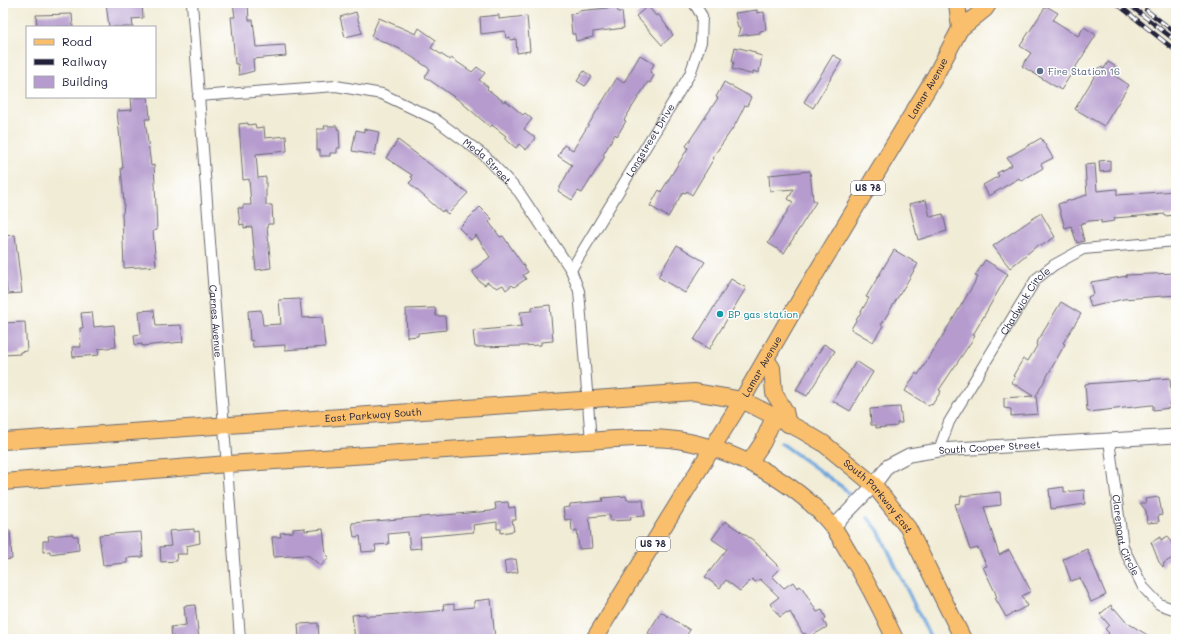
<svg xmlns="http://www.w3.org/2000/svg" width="1179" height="642" font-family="Mali,sans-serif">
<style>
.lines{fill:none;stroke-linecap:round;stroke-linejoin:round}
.stream{stroke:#6ca5db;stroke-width:3.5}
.building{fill:#b59bce}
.minor-casing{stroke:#6a6971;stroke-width:12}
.tertiary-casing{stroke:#6a6971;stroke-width:15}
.primary-casing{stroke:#6a6971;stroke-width:18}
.minor{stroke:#fff;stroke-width:10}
.tertiary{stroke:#fff;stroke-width:13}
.primary{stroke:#f9bf6d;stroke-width:16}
.rail-casing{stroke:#22223b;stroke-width:4.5}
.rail{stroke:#fff;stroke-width:3;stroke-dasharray:9;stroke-linecap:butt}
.service-dot{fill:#5c6f8a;stroke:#fff;stroke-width:1.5}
.culture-dot{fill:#0f9aa8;stroke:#fff;stroke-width:1.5}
.labels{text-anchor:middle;stroke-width:3;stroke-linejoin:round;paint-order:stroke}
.shield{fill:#fff;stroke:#646476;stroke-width:1}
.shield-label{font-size:9px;font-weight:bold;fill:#22223b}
.service-label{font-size:10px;fill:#4e5e75;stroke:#fff;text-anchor:start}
.street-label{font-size:10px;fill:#22223b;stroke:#fff}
.culture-label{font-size:10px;fill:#0d838f;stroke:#fff;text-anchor:start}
</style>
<rect width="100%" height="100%" fill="#fff"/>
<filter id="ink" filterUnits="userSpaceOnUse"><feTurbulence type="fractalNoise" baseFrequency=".025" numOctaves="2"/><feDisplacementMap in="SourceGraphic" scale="8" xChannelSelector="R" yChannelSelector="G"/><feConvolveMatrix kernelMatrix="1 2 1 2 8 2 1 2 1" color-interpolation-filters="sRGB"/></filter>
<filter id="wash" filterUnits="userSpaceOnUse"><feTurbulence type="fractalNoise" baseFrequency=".012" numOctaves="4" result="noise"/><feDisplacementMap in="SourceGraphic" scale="16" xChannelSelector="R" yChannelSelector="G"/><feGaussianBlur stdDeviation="0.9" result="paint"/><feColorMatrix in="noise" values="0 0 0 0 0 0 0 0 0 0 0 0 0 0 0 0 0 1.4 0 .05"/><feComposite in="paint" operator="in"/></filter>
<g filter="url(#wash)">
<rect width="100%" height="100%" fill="#f1ecd5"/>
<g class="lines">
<path class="stream" d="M781,443L845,489L850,496
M868,518L878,530L931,639"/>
</g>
<g id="blocks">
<path class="building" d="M106,3H142L143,18L132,19L133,27H109Z
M233,3H248L249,20H253L256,47L285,45L286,56L253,59L254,71L239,75L238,64H235L232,26L231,17H235Z
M648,6L656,16L658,14L661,18L673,35L662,45L636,16Z
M1046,6L1058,13L1053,20L1078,36L1084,27L1096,35L1061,90L1022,66L1031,53L1020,46Z
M617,7L618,12H622L624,28L593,32V37L576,41L575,34H572L570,14L578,13V11Z
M757,10V13L764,12L766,30L760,31V33L738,36L740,27L738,28L735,13Z
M356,12L362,33L345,37L340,17Z
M72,14L73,27H37L36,15Z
M499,15V19L527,16L530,51L517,53L516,39L510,40V37L506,38L505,31L481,34L480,17Z
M379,18L416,34L419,28L436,40L431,48L450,60L451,58L472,72L477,67L485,73L479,80L488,87L487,89L504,102L505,100L523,115L525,113L532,119L524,129L536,138L526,150L519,144L516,148L504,138L506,136L492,125L490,127L460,101L425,77L430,69L400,49L371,36Z
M735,47L755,52V54L762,56L759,73L753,71V74H750L732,69L734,62L732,61Z
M640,55L654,64L650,72L654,75L650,83L648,82L624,120L626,121L617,136L615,134L603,155L605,156L582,193L578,191L572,200L558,191L572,165L558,156L564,145L573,150L617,78L622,82L625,81Z
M833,55L842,60L813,108L804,102Z
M1108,62L1118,68L1114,75L1129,85L1104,126L1075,109L1100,67L1104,69Z
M584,71L592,77L585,86L577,81Z
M724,82L751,97L747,106L745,105L735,125L713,157L714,158L692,195L687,191L686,193L683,192L668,217L650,206L659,190L661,192L688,148L686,146L718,98L716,97Z
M148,97L150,119H145L151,166L154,165L155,184L157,230L153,231L156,266L124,268L122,214L123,213L124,204L121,168H123L117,111L132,110L131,98Z
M248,123V125L255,124L256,128L264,127L265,138L286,136L287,151L256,154L258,178L266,177V205H272L273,224H268L267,226L271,268L256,270L252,227L244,228V224L240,225L238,208H243V205H251L249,179L243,180L239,124Z
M324,126H337V129H339L340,148H337V153H330V156H320V150H317V129H325Z
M364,129L379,132L375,155L352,151L356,130L364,132Z
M1041,138L1053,158L1041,164L1043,168L1021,181L1019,178L989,196L983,185L999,176L997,173L1012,165L1007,158Z
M398,140L468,193L448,214L443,210L442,212L409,183L413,179L411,177L412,175L386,158Z
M1110,160V171L1100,172L1099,161Z
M1095,164L1097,191L1117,189V195L1176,191V215L1165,216V214L1114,218L1115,221L1101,223V220L1089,221L1080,224L1084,241L1077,243L1071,226L1065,228L1058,204L1087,195L1085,165Z
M810,171L813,200L816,202L784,253L768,243L793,202L788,199L794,189L770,191L769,175Z
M926,200L930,217L943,214L947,231L918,240L909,204Z
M480,207L492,219L489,222L500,237L503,236L528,272L523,275L526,279L514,287L512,285L506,290L503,285L497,288L487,282L485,285L479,281L472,271L490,257L476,235L471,240L459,228Z
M1041,213L1055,237L1041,246L1038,245L1010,268L993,246Z
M15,235L22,293L7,294L6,283H3V236Z
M677,245L705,262L685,293L658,277Z
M894,250L918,264L881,325L883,326L873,342L851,329L869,298L866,297Z
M985,260L1008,274L973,335L975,336L939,390L941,391L932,405L930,404L929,406L905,391L916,373L918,375L953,319L978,277L975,276Z
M1176,273V295L1123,299L1091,307L1088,297L1094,294L1091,282L1127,276L1126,275Z
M731,279L746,288L709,349L694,340Z
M300,299L302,318L322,317L325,347L285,350V345L253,347L252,340L250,341L248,311L261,310L263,325L281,324L279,300Z
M1061,302L1081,314L1063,343L1065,344L1036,396L1038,414L1011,416V409L1004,408V398L1033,396L1011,382L1015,377L1013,376L1023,359L1028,361L1037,346L1036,344Z
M550,305L553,341L541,342V345L522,346L475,347L473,331L522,326L520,312L532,311V307Z
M435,308L436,316H445L446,330L418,333V336L407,337L406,309Z
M154,310L156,326L181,325L183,342L142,346V344L135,345L134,335L141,334L139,311Z
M92,312L94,327L114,325L116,347L98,349L99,355L73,357L72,347H81L80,328H83L81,313Z
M25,322L27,351L20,352V354L3,355V323Z
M824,344L835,351L807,396L796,390Z
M856,361L873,372L850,411L833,401Z
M1170,378L1172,404H1169L1170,408L1153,410V405H1151L1089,412L1087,410L1085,384Z
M900,407L902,423H897V426L876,428V425H871L870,409Z
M1064,487V492L1084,490L1085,504L1051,509L1049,489Z
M1000,492L1001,505L984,507L999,555L1009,550L1031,591L1022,596L1027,606L1006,617L995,598H997L995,592L983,567L987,566L978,548L970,550L955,504L960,503L961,496Z
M626,496L627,500H643L645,516L630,517L631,520L610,521V515L589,517L592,548L579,549L577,530L572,531L571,519L565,520L563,508L570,507V504L603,501L602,498Z
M1159,497L1162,515L1158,516L1159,522L1147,523L1146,511L1140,503H1146L1145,499Z
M508,502L509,508L515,507L516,520H512L514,531L501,533V529H497V522L473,525L474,532L420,537L421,548L410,549L408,532L388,534L389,544L375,545L376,551L362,552L360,536L354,537L352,523L491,511L496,509L495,503Z
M725,521L753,540L767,553L766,554L780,568L772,576L784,588L793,582L797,588L800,586L803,589L817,612L822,610L826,618L823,620L827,627L808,638L805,633L803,634L790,612L788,614L787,612L780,617L770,604L779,597L760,579L755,582L752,579L740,591L726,580L720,588L705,577L727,549L712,539Z
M305,528V531L323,529L326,554L329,557L321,566L309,556L305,555L274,557L272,537H281L280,533L293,532V529Z
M194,529V532L199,531L200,543L186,546L187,554H176L177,561L161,562L160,547L171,546L169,531Z
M3,530H10L12,559L3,560Z
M141,532L143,557L127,558V563L103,565L99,535Z
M72,534L73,536H78L79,550L50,554V551L43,552V541H49L48,536Z
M1168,536L1176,552V556L1164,563L1163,567L1159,562L1151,542L1161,537V540Z
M1087,549L1106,595L1091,602L1080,578L1071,581L1063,559Z
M516,559L518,572L506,574L504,561Z
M491,599L495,639H355L352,615L365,614L366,616H373L437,611L444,610L443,605L454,604V609L474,607V601Z
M195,605L199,639H172L171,627L186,625L184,606Z
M1111,605L1113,610L1115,609L1126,622L1154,639H1102L1109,633L1105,629L1109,625L1100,614Z
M661,612L690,630L684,639H658L648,633Z
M318,623L319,639H299L298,624Z"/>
</g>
</g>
<g filter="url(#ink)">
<use href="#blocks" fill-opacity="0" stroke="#6a6971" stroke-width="1"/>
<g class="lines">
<defs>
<g id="minor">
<path id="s1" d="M192,3L240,639"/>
<path id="s2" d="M198,96L336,86L382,94L435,119L485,156L519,192L571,270L579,291L591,441"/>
<path id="s3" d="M571,270L690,74L701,42L702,16L694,3"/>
<path id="s4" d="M1109,440L1123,547L1143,587L1159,604L1176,610"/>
<path id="s5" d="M939,450L949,422L1036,279L1054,265L1083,249L1176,241"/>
</g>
<g id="tertiary">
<path id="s6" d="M833,527L874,485L888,466L909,455L939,450L1176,436"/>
</g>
<g id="primary">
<path d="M957,3L960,29"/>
<path d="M766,359L772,368L774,393L785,411L788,424"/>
<path id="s7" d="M3,441L664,394L694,392L742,400L801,430L823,443L874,485L908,528L963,639"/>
<path d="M749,463L763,442L774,417"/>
<path d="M3,482L228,464L586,441C617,439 647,436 677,440C733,448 798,483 833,527C839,535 844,545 849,553C867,581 881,609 895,639"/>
<path id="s8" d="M594,639L742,400L795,308L934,78L960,29L985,9L989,3"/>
</g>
</defs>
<use href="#minor" class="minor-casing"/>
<use href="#tertiary" class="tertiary-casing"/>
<use href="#primary" class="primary-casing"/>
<use href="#minor" class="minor"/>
<use href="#tertiary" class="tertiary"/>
<use href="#primary" class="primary"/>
<defs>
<path id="rail" d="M1116,3L1176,51
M1127,3L1176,41
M1146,10L1176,33"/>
</defs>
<use href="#rail" class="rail-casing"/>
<use href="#rail" class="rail"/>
</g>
</g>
<circle class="service-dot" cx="1040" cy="71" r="4"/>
<circle class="culture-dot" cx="720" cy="314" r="4"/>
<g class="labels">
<g class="shield">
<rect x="851" y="181" width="34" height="14" rx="3"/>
<rect x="636" y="537" width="34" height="14" rx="3"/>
</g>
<g class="shield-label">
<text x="868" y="191">US 78</text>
<text x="653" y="547">US 78</text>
</g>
<g class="service-label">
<text x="1048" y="75">Fire Station 16</text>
</g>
<g class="street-label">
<text dy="4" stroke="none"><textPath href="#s8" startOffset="644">Lamar Avenue</textPath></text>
<text dy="4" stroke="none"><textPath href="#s3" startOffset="152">Longstreet Drive</textPath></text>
<text dy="4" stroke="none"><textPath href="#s2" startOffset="311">Meda Street</textPath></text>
<text dy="4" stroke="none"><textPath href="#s5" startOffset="173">Chadwick Circle</textPath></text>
<text dy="4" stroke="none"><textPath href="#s1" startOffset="319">Carnes Avenue</textPath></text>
<text dy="4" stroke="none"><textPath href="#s8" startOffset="320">Lamar Avenue</textPath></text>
<text dy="4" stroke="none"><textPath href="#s7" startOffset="371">East Parkway South</textPath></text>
<text dy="4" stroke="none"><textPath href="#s6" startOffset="187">South Cooper Street</textPath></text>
<text dy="4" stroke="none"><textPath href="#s7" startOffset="910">South Parkway East</textPath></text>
<text dy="4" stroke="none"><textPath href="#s4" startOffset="97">Claremont Circle</textPath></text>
</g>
<g class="culture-label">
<text x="728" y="318">BP gas station</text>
</g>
</g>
<rect width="1179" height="642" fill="none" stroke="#fff" stroke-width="16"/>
<rect x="26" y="26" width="130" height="72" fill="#ffffff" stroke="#a7a7b1"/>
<rect x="34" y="39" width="20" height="6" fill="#f9bf6d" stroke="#a7a7b1"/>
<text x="62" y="46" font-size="12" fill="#22223b">Road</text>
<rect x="34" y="59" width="20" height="6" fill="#22223b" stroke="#a7a7b1"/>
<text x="62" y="66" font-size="12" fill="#22223b">Railway</text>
<rect x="34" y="76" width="20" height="12" fill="#b59bce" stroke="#a7a7b1"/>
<text x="62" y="86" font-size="12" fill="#22223b">Building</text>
</svg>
